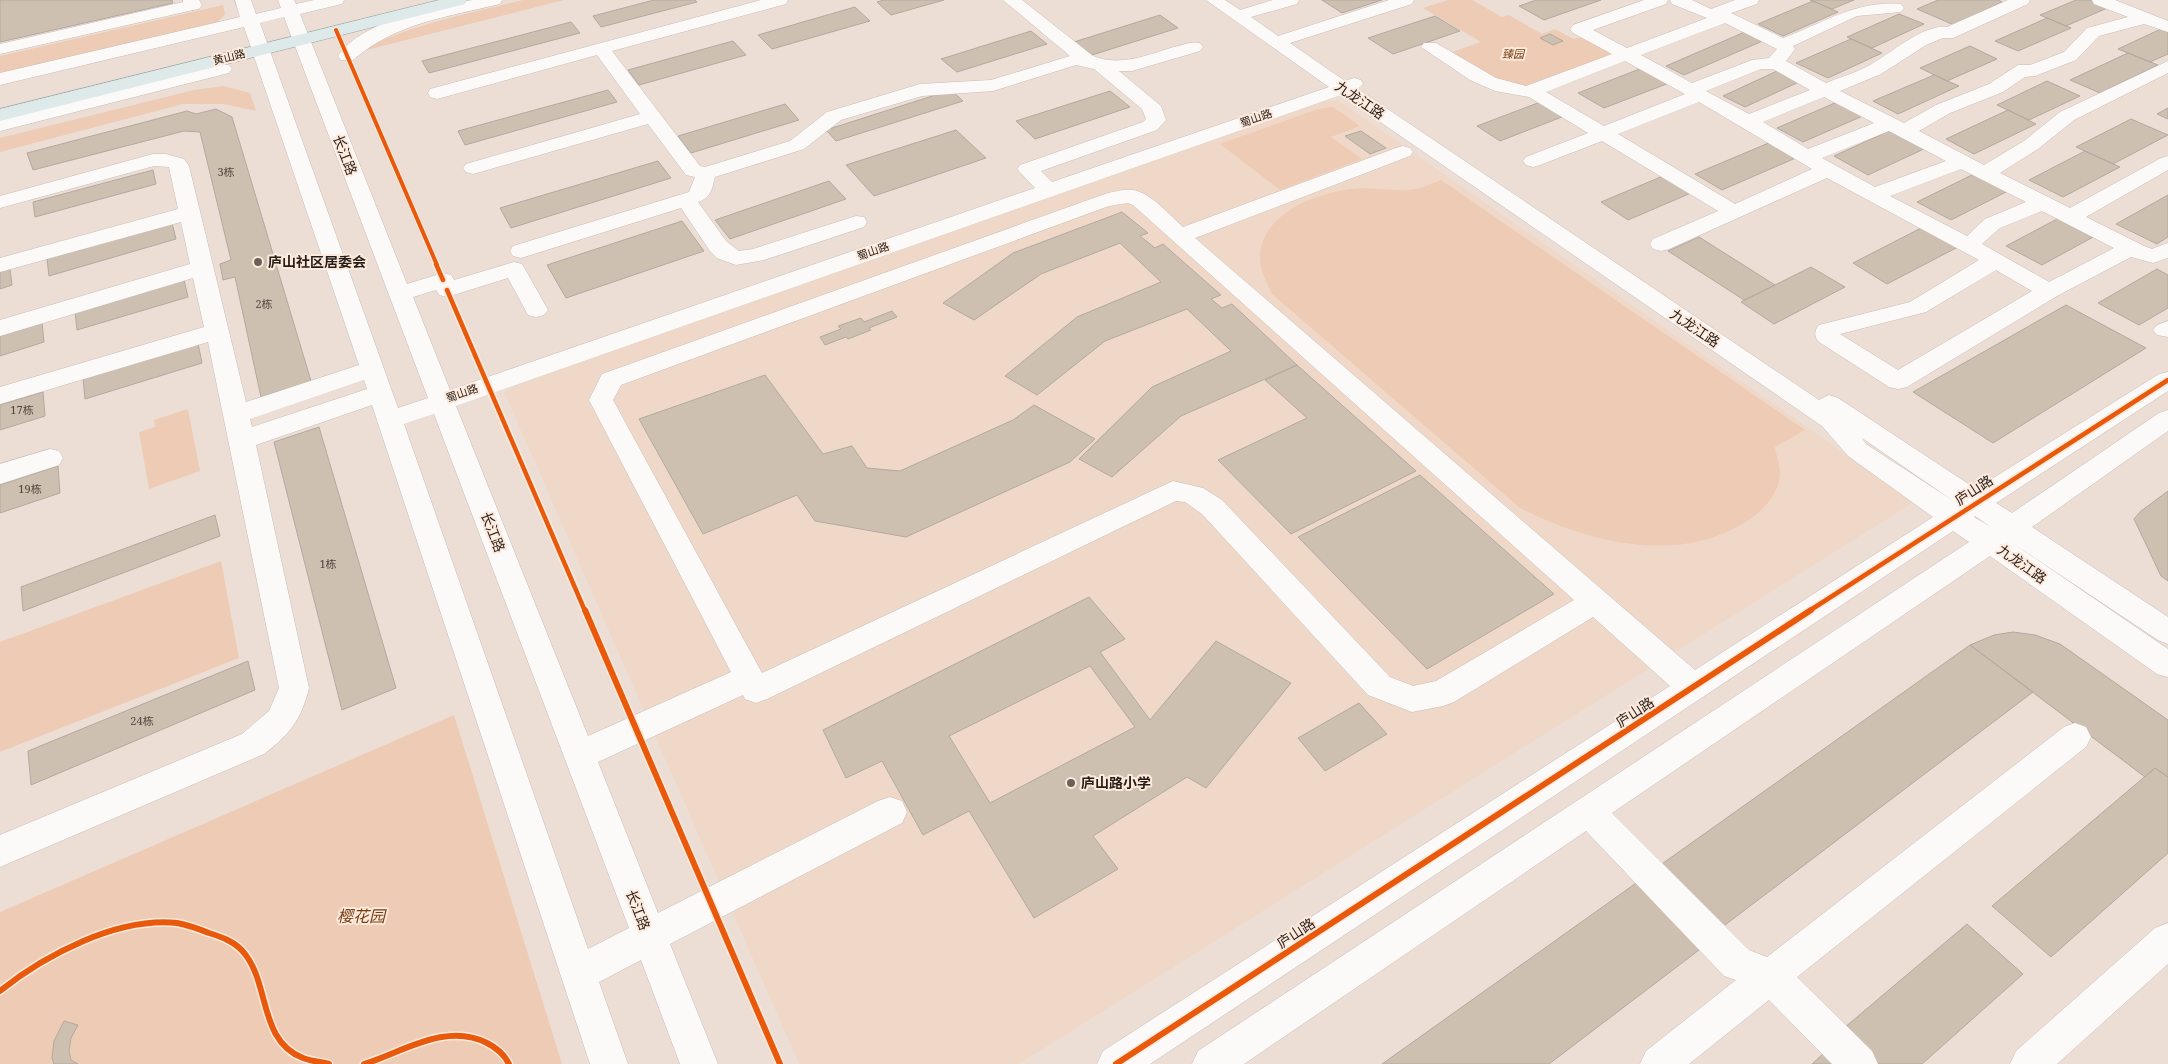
<svg xmlns="http://www.w3.org/2000/svg" width="2168" height="1064" viewBox="0 0 2168 1064" font-family="'Noto Serif','Noto Sans SC',serif">
  <style>
    .built { fill: #f0d8c8 }
    .green { fill: #eecbb4 }
    .building { fill: #cec0b1; stroke: #b2a9a1; fill-rule: evenodd }
    .lines { fill: none; stroke-linecap: round; stroke-linejoin: round }
    .minor-casing { stroke: #c8bdb7; stroke-width: 1 }
    .major-casing { stroke: #98a7a5; stroke-width: 1 }
    .minor { fill: #fcfaf9; fill-rule: evenodd }
    .major { fill: #dee9e9; fill-rule: evenodd }
    .cycleway-far2-casing { stroke: #feeadd; stroke-width: 6 }
    .cycleway-far1-casing { stroke: #feeadd; stroke-width: 8 }
    .cycleway-casing { stroke: #feeadd; stroke-width: 9 }
    .cycleway-far2 { stroke: #e8590c; stroke-width: 4 }
    .cycleway-far1 { stroke: #e8590c; stroke-width: 4.5 }
    .cycleway { stroke: #e8590c; stroke-width: 6 }
    .poi-dot { fill: #6b615a; stroke: #feeadd; stroke-width: 2 }
    .labels { text-anchor: middle; stroke-width: 4; stroke-linejoin: round; paint-order: stroke }
    .far-park-label { font-size: 11px; font-style: italic; fill: #763f12; stroke: #feeadd }
    .far-street-label { font-size: 11px; fill: #261d17; stroke: #feeadd }
    .number-label { font-size: 11px; fill: #50463e }
    .street-label { font-size: 14px; fill: #261d17; stroke: #feeadd }
    .poi-label { font-size: 14px; font-weight: bold; fill: #261d17; stroke: #feeadd; text-anchor: start }
    .near-park-label { font-size: 16px; font-style: italic; fill: #763f12; stroke: #feeadd }
  </style>
  <rect width="100%" height="100%" fill="#ecded5"/>
  <path class="built" d="M1338,100L1914,502L1019,1064H799L504,392L520,382L1323,101Z"/>
  <path class="green" d="M523,0H564L355,53C407,25 466,14 523,0Z
    M1448,0H1472L1502,17L1509,15L1542,34L1555,29L1573,39L1581,37L1609,52L1610,55L1528,89H1516L1449,53L1481,42L1423,8Z
    M223,5L225,14L214,26L0,77V56Z
    M224,86L250,93L256,111L223,104H183L0,152V138L194,90Z
    M1333,107L1360,126L1331,137L1362,159L1280,190L1220,144L1318,109Z
    M1441,180L1805,430L1775,447C1776,455 1780,465 1780,473C1780,494 1761,513 1744,523C1676,565 1587,542 1520,508L1272,294C1267,283 1260,270 1260,258C1260,214 1315,194 1350,189C1372,186 1395,193 1416,189C1424,187 1433,183 1441,180Z
    M188,409L200,471L149,489L139,432L155,427L154,420Z
    M221,561L239,658L0,752V642Z
    M454,715L562,1064H0V912Z"/>
  <path class="building" d="M0,0H172L173,3L0,42Z
    M654,0H695L697,2L601,27L593,16Z
    M884,0H944L891,15L877,2Z
    M1322,0H1382L1342,13Z
    M1536,0H1601L1544,20L1519,6Z
    M1810,0H1854L1832,9Z
    M1938,0H1998L2002,2L1954,25L1917,9Z
    M2076,0H2097L2112,6L2066,26L2040,15Z
    M1813,1L1838,12L1783,36L1758,24Z
    M855,7L870,21L772,49L758,35Z
    M1899,14L1924,24L1872,48L1847,37Z
    M1160,15L1178,28L1092,55L1074,42Z
    M1435,16L1460,31L1393,54L1368,38Z
    M2047,18L2071,28L2018,51L1995,41Z
    M571,22L580,33L429,73L422,61Z
    M2163,28L2168,30V54L2150,62L2118,49Z
    M1031,31L1047,44L957,72L941,59Z
    M1747,31L1765,40L1684,75L1666,66Z
    M1550,34L1563,41L1553,45L1540,38Z
    M1851,39L1882,53L1828,78L1796,63Z
    M733,41L746,55L639,85L628,70Z
    M1970,46L1997,59L1947,81L1920,68Z
    M2128,53L2158,65L2100,93L2070,80Z
    M1642,68L1669,83L1604,108L1578,93Z
    M1777,71L1799,82L1745,107L1723,96Z
    M1934,75L1959,86L1898,114L1873,101Z
    M2047,81L2080,96L2029,120L1997,105Z
    M608,90L617,102L465,145L458,131Z
    M951,90L963,101L836,141L826,130Z
    M1110,91L1130,107L1035,139L1016,121Z
    M1543,101L1567,115L1500,141L1477,126Z
    M1837,102L1865,115L1803,142L1777,128Z
    M785,104L799,120L691,153L678,136Z
    M2168,108V119L2157,114Z
    M216,109L232,117L311,381L261,397L235,277L223,280L220,264L231,260L200,132L184,131L33,170L27,153L187,111L196,114Z
    M2008,110L2036,124L1974,154L1946,139Z
    M2131,119L2168,135L2113,164L2076,147Z
    M956,130L986,158L874,196L846,165Z
    M1891,130L1926,148L1868,175L1834,156Z
    M1361,131L1386,148L1370,154L1345,136Z
    M1771,142L1798,157L1722,190L1695,174Z
    M2085,151L2120,167L2063,197L2029,180Z
    M658,161L671,178L511,228L500,208Z
    M153,170L156,184L35,217L33,202Z
    M1976,173L2010,190L1951,220L1917,202Z
    M1663,176L1691,193L1628,220L1601,202Z
    M829,181L846,199L730,239L715,220Z
    M2168,195V237L2157,244L2116,224Z
    M1122,212L1148,233L1140,236L1155,248L1163,244L1221,295L1211,299L1222,308L1232,304L1297,365L1181,416L1112,477L1079,459L1152,387L1231,351L1187,309L1105,341L1037,395L1005,376L1077,317L1161,282L1120,243L1041,274L974,320L943,303L1013,253Z
    M2059,218L2095,236L2042,265L2006,246Z
    M682,221L704,251L566,298L547,265Z
    M172,223L176,239L49,276L47,259Z
    M1923,227L1958,247L1887,284L1853,263Z
    M1699,237L1775,285L1744,300L1668,251Z
    M1811,267L1845,287L1774,324L1741,302Z
    M10,269L12,285L0,289V271Z
    M2157,269L2168,275V308L2139,325L2098,303Z
    M184,280L188,297L77,330L75,311Z
    M2066,305L2146,348L1993,443L1913,392Z
    M892,311L897,317L869,328L871,330L848,339L846,337L825,345L820,337L841,329L838,326L861,318L864,322Z
    M42,323L44,342L0,356V336Z
    M198,343L202,363L85,399L83,378Z
    M1297,365L1416,471L1291,534L1218,460L1307,418L1265,380Z
    M765,375L823,454L852,446L867,468L900,471L1013,420L1034,405L1095,439L1070,462L906,537L815,521L797,495L703,534L639,419Z
    M43,392L45,416L0,430V405Z
    M319,427L396,688L342,710L274,442Z
    M58,466L60,493L0,513V485Z
    M1420,475L1554,594L1427,669L1298,537Z
    M2168,491V581L2161,576L2134,519L2141,511Z
    M215,515L220,536L23,611L21,587Z
    M1089,597L1125,639L1100,652L1150,720L1216,641L1291,683L1206,788L1187,777L1093,836L1118,869L1034,918L969,811L923,835L882,761L846,778L823,730ZM1090,666L1135,727L990,803L949,736Z
    M2013,632L2035,635L2060,644L2168,720V777L2155,768L2145,777L1970,645L1994,635Z
    M1970,645L2033,692L1721,928L1659,866Z
    M248,661L255,690L31,785L28,751Z
    M1359,703L1387,734L1325,771L1298,738Z
    M2155,768L2168,777V853L2051,957L1992,906Z
    M1639,881L1703,947L1549,1064H1382Z
    M1967,924L2023,974L1922,1064H1879L1844,1028Z
    M64,1021L78,1025L71,1038L69,1051L71,1060L78,1064H54L52,1058L54,1041Z
    M1824,1053L1835,1064H1812Z"/>
  <g class="lines">
    <g class="minor-casing">
      <path id="minor" d="M183,0H199L202,5L199,9L193,10L0,54V44L183,2Z
        M235,0H251L256,14L281,8L278,0H294L296,4L314,0H344L342,4L300,14L407,284L443,273L451,275L454,280L514,262L522,264L525,269L548,310L544,315L536,317L528,315L508,278L447,297L439,295L436,290L413,297L450,390L1035,188L1017,169L1020,165L1143,122L1146,119L1142,109L1094,69L1076,65L993,91L922,96L841,120L804,149L715,177C712,189 711,198 698,202L726,241L739,251L753,249L856,216L864,217L867,222L864,227L764,260L736,265L717,258L710,251L681,208L521,258L513,256L510,251L513,246L689,192L695,177L686,175L648,124L473,174L466,172L463,168L466,164L640,114L597,55L437,99L430,97L428,93L430,89L761,0H788L786,4L612,51L700,166L705,167L790,141L827,112L920,84L991,80L1070,56L1003,0H1022L1093,56C1121,67 1147,55 1174,47C1183,45 1191,41 1200,43L1203,47L1200,51L1132,71H1119L1161,106L1166,120L1157,130L1041,171L1052,182L1329,87L1206,0H1225L1240,10L1273,0H1299L1297,4L1251,17L1278,36L1389,0H1414L1412,4L1290,43L1345,81L1354,78L1361,80L1363,84L1358,89L1819,400L1829,395L1838,398L1976,489L2159,374L2168,372V391L1996,503L2012,513L2159,413L2168,410V431L2032,527L2168,617V644L2158,640L2011,542L2168,649V677L2157,674L1990,556L1612,813L1749,950L1767,957L2064,727L2075,723L2086,727L2091,737L2086,747L1797,977L1872,1051L1878,1064H1832L1769,1000L1689,1064H1640L1646,1051L1736,980L1724,976L1586,831L1244,1064H1192L1198,1051L1969,542L1953,531L1150,1064H1097L1103,1051L1670,686L1593,617L1454,702L1443,706L1412,712L1368,695L1202,514L1185,502L1176,501L767,699L756,703L745,699L743,695L598,762L658,913L878,801L890,797L902,801L907,812L902,823L670,944L718,1064H680L641,960L599,982L628,1064H590L372,405L256,445L309,688C301,720 290,734 264,754L0,867V835L242,734L269,711L279,688L208,342L0,404V387L204,327L193,278L0,336V320L190,264L181,222L0,272V258L178,209L169,167L154,166L0,208V196L153,154H166L184,159L189,166L246,402L359,365L244,27L0,85V73L240,17ZM284,17L428,398L398,408L260,23ZM1341,95L1822,426L1848,456L1933,517L1695,670L1195,238L1410,156L1413,152L1410,148L1403,146L1396,148L1183,227C1170,216 1151,192 1132,190C1124,189 1113,192 1105,194L602,374L589,400L731,672L588,736L456,406ZM1128,203L1133,205L1574,600L1436,681L1413,686L1390,677L1222,500L1203,488L1173,481L762,673L613,400L621,385L1109,206ZM364,380L367,389L252,427L250,419ZM434,414L629,928L588,949L404,424ZM1862,438L1955,502L1866,444ZM1975,516L1991,527L1974,517Z
        M472,0H502L500,4C447,17 395,23 353,60H341L338,56C364,19 431,9 472,0Z
        M1644,0H1668L1666,4L1593,30L1627,48L1707,18L1672,4L1670,0H1692L1711,9L1735,0H1759L1757,4L1731,13L1783,38C1822,24 1856,0 1901,4L1904,8L1901,12L1857,16L1793,46L1795,49L1786,61L1826,83C1840,77 1856,73 1870,65C1890,54 1923,24 1947,27L2008,0H2030L2028,4L1953,38H1943L1926,45L1881,74L1840,91L1904,123L1936,105L1989,84L2018,65H2030L2064,52L2087,28L2128,17L2094,4L2092,0H2115L2168,21V32L2144,24L2099,36L2076,60L2035,76L2025,77L2003,92L1950,113L1919,131L1984,165L2024,141L2060,112L2168,61V73L2074,120L2038,149L2000,173L2070,208L2161,158L2168,156V170L2086,217L2144,246L2152,249L2168,243V258L2153,263L2131,257L2057,296L1907,387L1898,389L1889,387L1819,342C1814,336 1814,331 1819,325L1910,302L1979,260L1827,178L1669,249L1661,251L1653,249L1650,244L1653,239L1718,211L1602,141L1540,165L1533,167L1526,165L1523,161L1526,157L1588,133L1529,97L1495,91L1470,80L1421,47L1424,43H1436L1496,78L1526,86L1612,54L1573,33L1570,29L1573,25ZM1725,23L1777,49L1769,58L1752,60L1692,83L1641,55ZM1625,61L1685,94L1604,126L1546,92ZM1761,69H1773L1810,90L1749,114L1706,91ZM1824,97L1874,123L1808,149L1763,122ZM1699,102L1812,169L1735,204L1618,134ZM1889,131L1946,161L1875,187L1822,158ZM1961,169L2026,202L1985,219L1967,236L1890,196ZM2042,211L2114,248L2049,282L1982,244L2000,228ZM1996,270L2032,291L1898,370L1840,334L1926,312Z
        M223,64L229,65L232,69L229,73L0,131V119Z
        M2168,321V337L2157,335L2153,330L2157,325Z
        M50,449L59,451L63,458L59,465L0,484V464Z
        M2168,923V964L2057,1064H2010L2016,1051L2155,928Z"/>
    </g>
    <g class="major-casing">
      <path id="major" d="M439,0H467L465,4L0,121V109Z"/>
    </g>
    <use href="#minor" class="minor"/>
    <use href="#major" class="major"/>
    <g class="cycleway-far2-casing">
      <path id="cycleway-far2" d="M336,30L437,265"/>
    </g>
    <g class="cycleway-far1-casing">
      <path id="cycleway-far1" d="M436,264L443,280
        M447,290L585,611
        M1809,611L2168,380"/>
    </g>
    <g class="cycleway-casing">
      <path id="cycleway" d="M585,610L780,1064
        M0,991C45,955 117,917 177,923C188,925 199,929 209,933C222,937 236,942 245,954C270,986 259,1041 303,1058C311,1061 321,1062 329,1064
        M364,1064C403,1052 446,1022 487,1043C497,1048 504,1054 509,1064
        M1116,1064L1811,610"/>
    </g>
    <use href="#cycleway-far2" class="cycleway-far2"/>
    <use href="#cycleway-far1" class="cycleway-far1"/>
    <use href="#cycleway" class="cycleway"/>
  </g>
  <g class="poi-dot">
    <circle cx="258" cy="262" r="5"/>
    <circle cx="1071" cy="783" r="5"/>
  </g>
  <g class="labels">
    <g class="far-park-label">
      <text x="1513" y="58">臻园</text>
    </g>
    <g class="far-street-label">
      <text transform="translate(229 57) rotate(-14)" y="4">黄山路</text>
      <text transform="translate(1256 118) rotate(-19)" y="4">蜀山路</text>
      <text transform="translate(873 251) rotate(-19)" y="4">蜀山路</text>
      <text transform="translate(462 393) rotate(-19)" y="4">蜀山路</text>
    </g>
    <g class="number-label">
      <text x="226" y="176">3栋</text>
      <text x="264" y="308">2栋</text>
      <text x="22" y="414">17栋</text>
      <text x="30" y="493">19栋</text>
      <text x="328" y="568">1栋</text>
      <text x="142" y="725">24栋</text>
    </g>
    <g class="street-label">
      <text transform="translate(1360 100) rotate(34)" y="5">九龙江路</text>
      <text transform="translate(345 155) rotate(69)" y="5">长江路</text>
      <text transform="translate(1695 328) rotate(34)" y="5">九龙江路</text>
      <text transform="translate(1974 490) rotate(-33)" y="5">庐山路</text>
      <text transform="translate(493 532) rotate(69)" y="5">长江路</text>
      <text transform="translate(2022 564) rotate(35)" y="5">九龙江路</text>
      <text transform="translate(1635 712) rotate(-33)" y="5">庐山路</text>
      <text transform="translate(638 910) rotate(69)" y="5">长江路</text>
      <text transform="translate(1296 933) rotate(-33)" y="5">庐山路</text>
    </g>
    <g class="poi-label">
      <text x="268" y="267">庐山社区居委会</text>
      <text x="1081" y="788">庐山路小学</text>
    </g>
    <g class="near-park-label">
      <text x="361" y="922">樱花园</text>
    </g>
  </g>
</svg>
